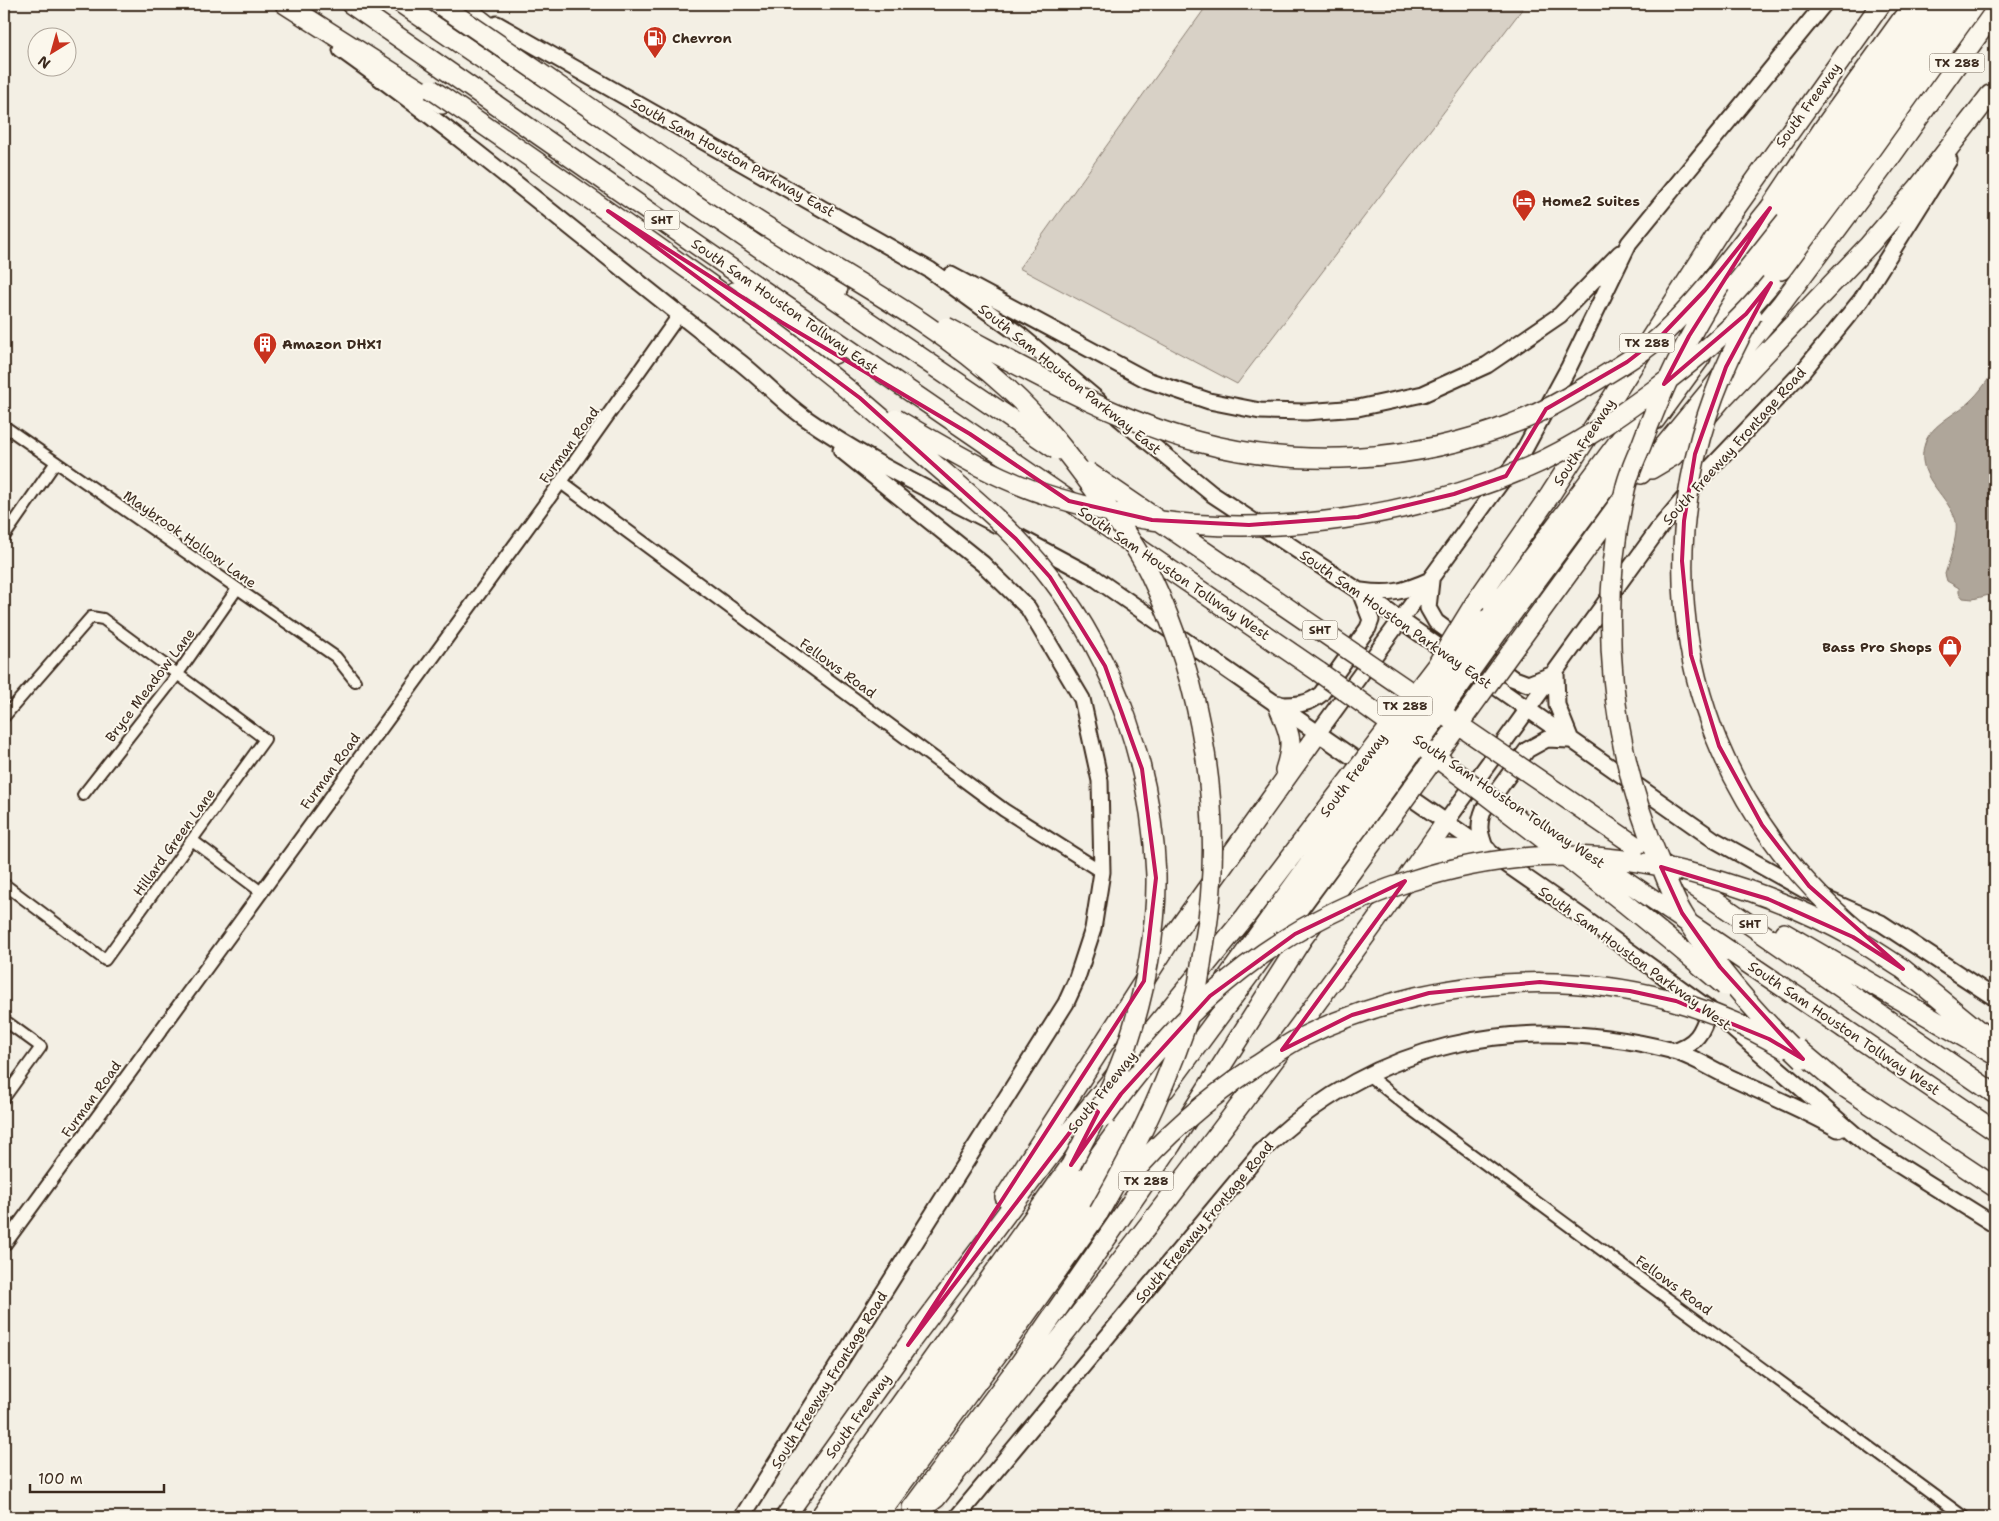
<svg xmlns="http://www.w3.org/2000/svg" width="1999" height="1521" viewBox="0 0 1999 1521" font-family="'Shantell Sans',sans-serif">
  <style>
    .green { fill: #d8d1c6; stroke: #8a7e72 }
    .water { fill: #afa69a; stroke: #817468 }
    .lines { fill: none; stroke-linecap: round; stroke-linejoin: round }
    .minor-casing { stroke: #3b2a1e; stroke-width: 14 }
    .tertiary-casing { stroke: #3b2a1e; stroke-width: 16 }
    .secondary-casing { stroke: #3b2a1e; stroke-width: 19 }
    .motorway-casing { stroke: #3b2a1e; stroke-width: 22 }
    .minor { stroke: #fbf7ec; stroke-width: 10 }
    .tertiary { stroke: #fbf7ec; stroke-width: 12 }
    .secondary { stroke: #fbf7ec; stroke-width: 15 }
    .motorway { stroke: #fbf7ec; stroke-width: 19 }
    .motorway-bridge-casing { stroke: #3b2a1e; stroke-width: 22; stroke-linecap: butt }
    .motorway-bridge { stroke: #fbf7ec; stroke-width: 19 }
    .marked { fill: none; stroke: #c2185b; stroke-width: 4; stroke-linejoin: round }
    .labels { text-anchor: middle; stroke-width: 4; stroke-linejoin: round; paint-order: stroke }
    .shield { fill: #fbf7ec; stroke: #75685c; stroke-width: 1 }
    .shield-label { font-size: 12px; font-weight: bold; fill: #3b2a1e }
    .poi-label { font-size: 14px; font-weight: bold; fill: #3b2a1e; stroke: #fbf7ec; text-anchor: start }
    .street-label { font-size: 14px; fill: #3b2a1e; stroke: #fbf7ec }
  </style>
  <rect width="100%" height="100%" fill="#f3efe4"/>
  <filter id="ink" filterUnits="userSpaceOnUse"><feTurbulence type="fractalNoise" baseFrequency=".02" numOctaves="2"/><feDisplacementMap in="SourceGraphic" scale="10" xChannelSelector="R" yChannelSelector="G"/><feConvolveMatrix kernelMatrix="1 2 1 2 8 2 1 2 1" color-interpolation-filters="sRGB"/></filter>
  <g filter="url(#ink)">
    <path class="green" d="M1208,4H1526L1237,384L1019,268Z"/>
    <path class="water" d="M1995,369V433L1993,438L1995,569L1990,573L1994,585L1993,594L1973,599L1963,598L1959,593V588L1947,581L1945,574C1949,561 1960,531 1955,518C1945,492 1914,475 1925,443C1931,425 1956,414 1969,402C1980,392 1988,380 1995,369Z"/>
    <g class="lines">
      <g class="minor-casing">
        <path id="minor" d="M4,426L336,657L355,681
          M4,537L56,462
          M4,717L91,617L103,619L265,739L105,960L4,884
          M83,795L177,675L237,589
          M192,840L260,891
          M4,1020L41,1047L4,1098
          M1368,1075L1409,1108L1964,1517"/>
      </g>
      <g class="tertiary-casing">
        <path id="tertiary" d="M561,482L1004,810L1102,872
          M4,1245L555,490L679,315"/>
      </g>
      <g class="secondary-casing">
        <path id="secondary" d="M497,24L930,270L1020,335L1099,401
          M341,50C477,147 604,257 736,359C760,377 780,400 804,417C865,460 932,491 997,525
          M951,275L1147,380L1209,401L1260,411L1306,412L1358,408L1423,394L1487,365L1560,315L1620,253
          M1119,418L1212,494L1359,591L1713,839L1803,889L1881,923L1995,998
          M1019,537L1092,576L1581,916L1709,1009
          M1431,581L1428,608L1436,622L1512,678L1528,684L1556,673
          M1361,591C1390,595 1403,592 1430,580
          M1556,673L1557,705L1571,740
          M1278,705C1295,705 1308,705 1321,694L1368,628L1371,620L1360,592
          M1318,733L1523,452L1569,367L1629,243L1824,4
          M1446,822L1660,527L1701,478L1803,371L1861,300L1949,160
          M1486,850C1480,834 1477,826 1484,809L1527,750L1547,739L1569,740
          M1727,1024L1867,1145L1995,1225
          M1672,1051C1696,1045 1703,1032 1709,1009
          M742,1517L1066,1003L1076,981L1093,929L1102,872L1100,781L1082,699L1028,608L983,564L841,450
          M957,1517L1261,1152C1375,1041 1517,1012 1670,1050C1690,1055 1710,1068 1729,1077C1765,1094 1803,1109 1838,1129"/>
      </g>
      <g class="motorway-casing">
        <path id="motorway" d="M285,4L442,104
          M351,4L704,250L1319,672
          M402,4L1004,414
          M460,4L507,41
          M1770,208L1825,126L1913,4
          M772,238L838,288
          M1781,270L1864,159L1975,4
          M734,292L834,354
          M1723,327L1956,4
          M1702,328L1934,4
          M1655,420L1701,357
          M1651,469L1673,456L1720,401L1869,245L1917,189L1990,95
          M1641,474L1782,303L1887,162L1995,11
          M1475,603L1550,495L1720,230L1881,4
          M1485,620L1658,389
          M1498,632L1639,442
          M1278,705C1289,733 1295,740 1285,770
          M1636,846L1995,1094
          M1418,863L1448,849L1487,851
          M1784,933L1995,1055
          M1903,969L1995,1044
          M1227,978L1346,813
          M1845,1029L1995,1131
          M1831,1078L1995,1187
          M1165,1089L1360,825
          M1005,1197L1171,939L1318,733
          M912,1508L1018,1366L1171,1145L1302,939L1376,838
          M785,1517L908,1345L1052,1153L1245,917L1330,805
          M820,1517L1071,1165
          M838,1517L1173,1053
          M859,1517L1138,1128
          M877,1517L1010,1337L1099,1212
          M911,1517L936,1498C1110,1275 1285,1054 1446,822"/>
      </g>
      <use href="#minor" class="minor"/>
      <use href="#tertiary" class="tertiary"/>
      <use href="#secondary" class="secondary"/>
      <use href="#motorway" class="motorway"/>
      <g class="motorway-bridge-casing">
        <path id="motorway-bridge" d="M439,4C545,75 649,151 756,220C842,275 933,320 1008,389C1042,420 1069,455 1096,492C1115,517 1135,544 1149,572C1204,686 1226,821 1204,946C1201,961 1200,978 1196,993C1173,1072 1140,1141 1099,1212
          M431,89C518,148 603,208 688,269C762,321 834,375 901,435C952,481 1009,523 1051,578C1116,662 1152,769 1156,875C1157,929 1145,992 1128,1043C1114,1086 1091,1126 1071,1165
          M1720,285C1688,336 1662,388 1641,446C1635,460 1628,475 1625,490C1597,614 1610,747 1660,863C1667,880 1673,898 1683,914C1715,968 1758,1016 1803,1059
          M1752,315C1630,528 1671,775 1860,933
          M946,327C1028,370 1109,418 1199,442C1299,469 1417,462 1514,423C1544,412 1570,396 1597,380C1620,366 1644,352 1663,334C1703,296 1735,251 1770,208
          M1004,414L1057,450
          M896,419C947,449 1000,482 1057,498C1088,507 1121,516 1152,520C1277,537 1413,517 1529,467C1573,448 1615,419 1653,391C1697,359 1737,325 1771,283
          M1088,472L1636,846
          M1319,672C1458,771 1594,875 1725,986
          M1330,805L1437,665L1475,603
          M1346,813L1485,620
          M1360,825L1498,632
          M1376,838L1621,501
          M1592,858L1845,1029
          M1797,1048L1843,1087
          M1105,1117C1134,1077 1173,1029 1210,996C1323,894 1486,837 1638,862C1708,873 1791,902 1853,937C1870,947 1887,959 1903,969
          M1127,1180C1165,1135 1208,1098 1256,1066C1270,1057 1283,1047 1298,1039C1448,965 1636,960 1782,1047"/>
      </g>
      <use href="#motorway-bridge" class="motorway-bridge"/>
    </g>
  </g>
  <path class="marked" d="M1770,208L1689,336L1664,384L1746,314L1771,283L1726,367L1695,454L1684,521L1682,561L1691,655L1719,746L1762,825L1809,886L1903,969L1853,937L1768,899L1661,867L1682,913L1720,967L1803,1059L1769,1039L1676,1001L1630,991L1540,982L1429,993L1352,1015L1282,1050L1405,881L1295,934L1210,996L1121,1094L1071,1165L1098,1112L1090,1106L908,1345L1144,981L1156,878L1142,769L1105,666L1050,577L1016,539L860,398L608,211L781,322L970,434L1069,501L1152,520L1249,525L1358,517L1454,494L1506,476L1546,409L1627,362L1662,335L1705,290Z"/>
  <defs>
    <g id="fuel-pin" transform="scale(1.25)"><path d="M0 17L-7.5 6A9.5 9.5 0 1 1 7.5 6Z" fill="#c8321e" stroke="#fbf7ec"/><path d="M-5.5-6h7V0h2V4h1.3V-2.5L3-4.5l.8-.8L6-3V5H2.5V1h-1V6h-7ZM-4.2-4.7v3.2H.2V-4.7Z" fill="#fff"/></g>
    <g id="hotel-pin" transform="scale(1.25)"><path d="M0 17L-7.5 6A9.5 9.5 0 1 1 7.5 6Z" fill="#c8321e" stroke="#fbf7ec"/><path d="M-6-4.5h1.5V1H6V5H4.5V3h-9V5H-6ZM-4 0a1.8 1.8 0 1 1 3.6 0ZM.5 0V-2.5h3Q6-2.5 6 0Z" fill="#fff"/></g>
    <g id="building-pin" transform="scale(1.25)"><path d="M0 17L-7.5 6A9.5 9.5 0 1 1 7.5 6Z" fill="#c8321e" stroke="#fbf7ec"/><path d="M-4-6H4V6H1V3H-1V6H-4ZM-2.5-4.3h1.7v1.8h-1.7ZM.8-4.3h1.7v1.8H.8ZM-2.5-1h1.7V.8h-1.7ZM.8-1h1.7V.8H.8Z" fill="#fff"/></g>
    <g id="shop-pin" transform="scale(1.25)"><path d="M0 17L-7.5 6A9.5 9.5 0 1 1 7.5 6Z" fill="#c8321e" stroke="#fbf7ec"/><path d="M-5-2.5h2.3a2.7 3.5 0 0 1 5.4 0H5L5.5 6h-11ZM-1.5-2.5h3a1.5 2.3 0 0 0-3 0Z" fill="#fff"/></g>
  </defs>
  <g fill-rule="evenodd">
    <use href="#fuel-pin" x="655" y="38"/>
    <use href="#hotel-pin" x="1524" y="201"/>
    <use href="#building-pin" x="265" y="344"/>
    <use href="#shop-pin" x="1950" y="647"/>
  </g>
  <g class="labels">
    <g class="shield">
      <rect x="1929.5" y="53.5" width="55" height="19" rx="4"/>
      <rect x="644.5" y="210.5" width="35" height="19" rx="4"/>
      <rect x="1619.5" y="333.5" width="55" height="19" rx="4"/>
      <rect x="1302.5" y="620.5" width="35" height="19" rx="4"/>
      <rect x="1377.5" y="696.5" width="55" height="19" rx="4"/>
      <rect x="1732.5" y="914.5" width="35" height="19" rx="4"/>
      <rect x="1118.5" y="1171.5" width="55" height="19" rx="4"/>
    </g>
    <g class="shield-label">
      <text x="1957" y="67">TX 288</text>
      <text x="662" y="224">SHT</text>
      <text x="1647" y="347">TX 288</text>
      <text x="1320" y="634">SHT</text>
      <text x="1405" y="710">TX 288</text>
      <text x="1750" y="928">SHT</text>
      <text x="1146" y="1185">TX 288</text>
    </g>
    <g class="poi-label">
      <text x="672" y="43">Chevron</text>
      <text x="1542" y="206">Home2 Suites</text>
      <text x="282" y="349">Amazon DHX1</text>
      <text x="1932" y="652" text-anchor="end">Bass Pro Shops</text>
    </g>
    <g class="street-label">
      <text transform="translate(1808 105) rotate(-54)" y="5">South Freeway</text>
      <text transform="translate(733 157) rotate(29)" y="5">South Sam Houston Parkway East</text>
      <text transform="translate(785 306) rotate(35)" y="5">South Sam Houston Tollway East</text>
      <text transform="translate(1070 379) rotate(39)" y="5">South Sam Houston Parkway East</text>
      <text transform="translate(1584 442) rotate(-57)" y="5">South Freeway</text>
      <text transform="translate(569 445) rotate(-54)" y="5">Furman Road</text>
      <text transform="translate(1734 446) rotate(-48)" y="5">South Freeway Frontage Road</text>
      <text transform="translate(190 539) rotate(35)" y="5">Maybrook Hollow Lane</text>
      <text transform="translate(1174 573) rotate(34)" y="5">South Sam Houston Tollway West</text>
      <text transform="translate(1396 619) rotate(35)" y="5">South Sam Houston Parkway East</text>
      <text transform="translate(838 668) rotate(36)" y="5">Fellows Road</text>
      <text transform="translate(150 685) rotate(-53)" y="5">Bryce Meadow Lane</text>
      <text transform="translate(330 771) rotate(-54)" y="5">Furman Road</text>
      <text transform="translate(1353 775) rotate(-53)" y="5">South Freeway</text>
      <text transform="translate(1509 801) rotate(34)" y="5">South Sam Houston Tollway West</text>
      <text transform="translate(174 842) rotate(-54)" y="5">Hillard Green Lane</text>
      <text transform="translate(1635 958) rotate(36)" y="5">South Sam Houston Parkway West</text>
      <text transform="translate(1844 1028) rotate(34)" y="5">South Sam Houston Tollway West</text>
      <text transform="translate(1102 1092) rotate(-51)" y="5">South Freeway</text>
      <text transform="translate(91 1099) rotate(-54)" y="5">Furman Road</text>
      <text transform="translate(1204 1222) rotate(-50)" y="5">South Freeway Frontage Road</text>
      <text transform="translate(1674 1285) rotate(36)" y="5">Fellows Road</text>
      <text transform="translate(829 1380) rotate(-58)" y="5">South Freeway Frontage Road</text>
      <text transform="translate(858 1416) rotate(-54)" y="5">South Freeway</text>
    </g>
  </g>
  <rect width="1999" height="1521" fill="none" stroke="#fbf7ec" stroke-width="20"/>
  <rect x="10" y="10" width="1979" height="1501" fill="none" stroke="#3b2a1e" stroke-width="2" filter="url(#ink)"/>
  <g transform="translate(52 52) rotate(217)"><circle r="24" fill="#fbf7ec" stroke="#aea59a"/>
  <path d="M0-4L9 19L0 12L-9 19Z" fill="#c8321e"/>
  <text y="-8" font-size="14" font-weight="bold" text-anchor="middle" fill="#3b2a1e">N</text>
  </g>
  <path d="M30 1484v8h134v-8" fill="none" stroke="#3b2a1e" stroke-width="2.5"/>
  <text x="38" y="1484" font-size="15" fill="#3b2a1e" stroke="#fbf7ec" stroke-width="4" paint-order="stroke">100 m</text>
</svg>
